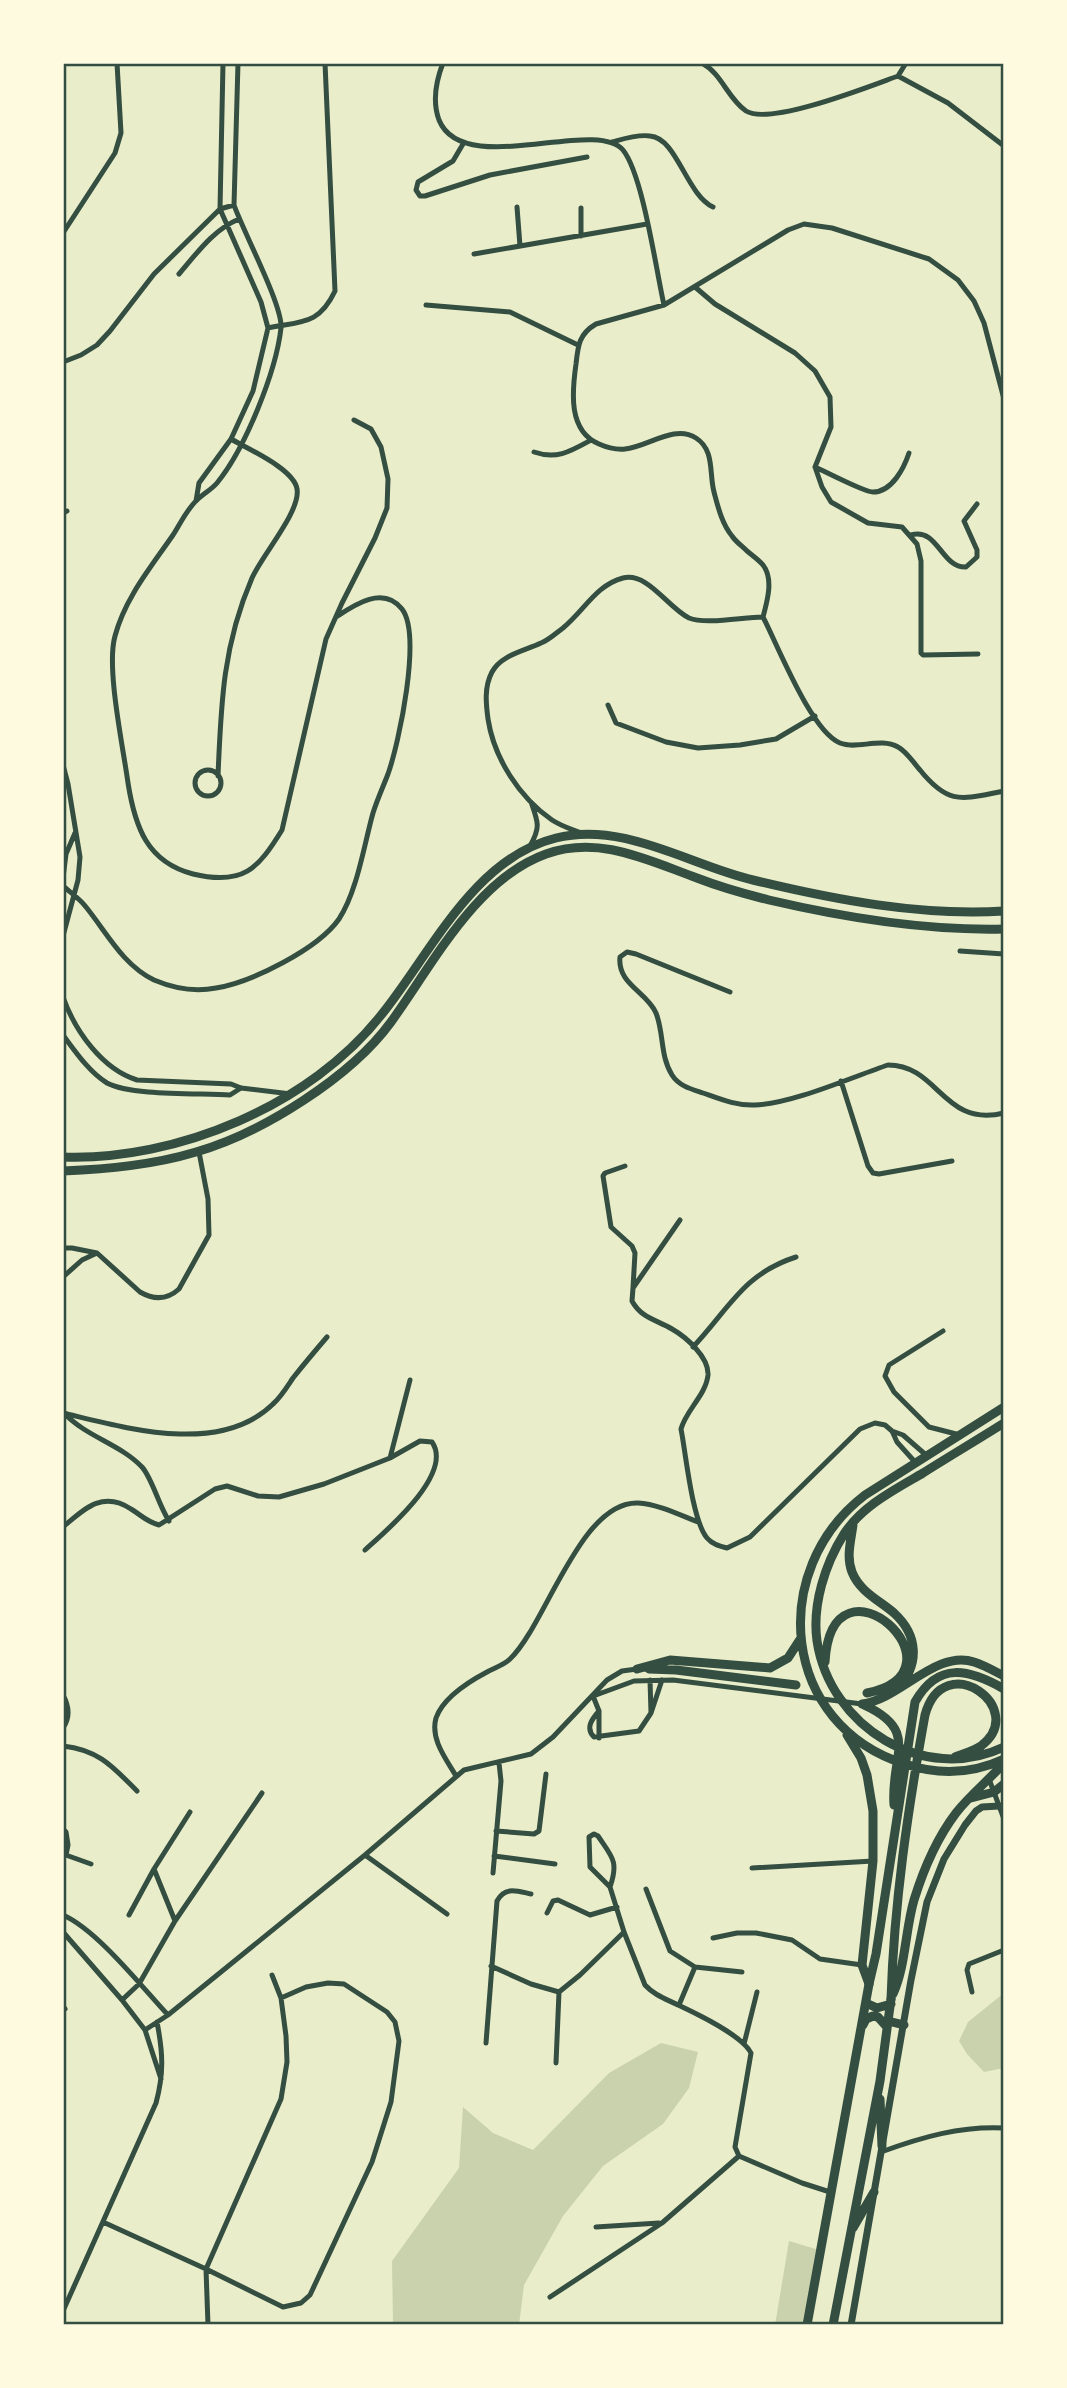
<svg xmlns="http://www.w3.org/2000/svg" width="1067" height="2388" viewBox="0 0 1067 2388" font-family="Helvetica,sans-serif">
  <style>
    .green { fill: #cad2ad }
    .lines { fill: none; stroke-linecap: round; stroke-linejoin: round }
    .minor { stroke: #344e41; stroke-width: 5 }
    .tertiary { stroke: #344e41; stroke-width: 7 }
    .primary { stroke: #344e41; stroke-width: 9 }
    .trunk { stroke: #344e41; stroke-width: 9 }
    .neatline { fill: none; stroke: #344e41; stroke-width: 2.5 }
  </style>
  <rect width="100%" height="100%" fill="#e9edc9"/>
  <path class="green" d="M1004,1993V2068L984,2072L967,2054L959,2041L968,2022Z
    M661,2043L698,2052L689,2088L663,2124L603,2166L563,2216L524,2285L519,2325H393L392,2261L459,2168L463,2107L493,2133L533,2150L609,2073Z
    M789,2241L819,2250L807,2325H775Z"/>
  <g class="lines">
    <path class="minor" d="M238,63L234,205C243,231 283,306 281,328C276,372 245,449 217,483C211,490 203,494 197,500C187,509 180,524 173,535C151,567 125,598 115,636C106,668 123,746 128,783C135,827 147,862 193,874C243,886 258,869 282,830L326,639L342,603L375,538L387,508L388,479L381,447L371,429L354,420
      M443,63C436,81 432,101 439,120C463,179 595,117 623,150C643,175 656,270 664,305
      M702,63C722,74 728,99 746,111C770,126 870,86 898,76L906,63
      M898,76L948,103L1004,146
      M612,142C623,139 638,134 650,136C677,138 686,194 713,207
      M463,144L453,161L418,182L416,190L420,196H425L490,175L587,157
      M517,207L520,246
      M581,208V236
      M63,233L115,153L121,133L117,63
      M474,254L647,224
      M179,274C197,253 213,230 239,219
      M695,287L715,304L795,353L815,371L830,397L831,427L815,467L822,487L831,502L868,523L902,527L917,544L921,561V653L923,655L978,654
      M426,305L510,312L578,345
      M268,328C302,321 319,325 335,291L325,63
      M63,362L81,355L97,345L110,331L154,274L220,209L234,205
      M534,452C557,460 571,451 591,440
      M815,467C826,472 866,493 873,492C892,492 904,468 909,453
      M196,501L199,483L231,439L253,391L268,328L261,302L220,209L223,63
      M63,513L67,511
      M911,535C938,527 941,568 966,567L977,557V550L964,521L977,504
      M763,617C767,602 774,579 763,565C759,560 752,555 747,551C742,546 736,542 732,536C722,524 718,507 714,492C709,474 715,450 696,438C674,424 648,447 625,449C615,450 608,448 599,444C568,431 572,392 576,364C578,345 579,334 596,324L664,305L788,230L804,224L832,228L929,259L958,280L974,301L984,323L1004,399
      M763,617C778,646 811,731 840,743C857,750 880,737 898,747C906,751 913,762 920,770C949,806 962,799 1004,791
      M608,705L616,723L666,742L698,748L740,745L776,739L815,716
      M63,765L68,784L80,857L78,880L63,936
      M195 783a13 13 0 1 1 26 0a13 13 0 1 1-26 0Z
      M218,776C221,703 223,645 252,578C262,555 301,511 297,489C294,469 248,449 231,439
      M581,833C571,829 561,826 552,820C519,797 494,758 488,719C486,704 484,687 492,672C501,655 524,651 541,643C549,640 556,633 563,628C584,611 596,585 623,578C648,572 668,608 689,618C706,625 743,617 763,617
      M530,846C541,827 538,822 531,802
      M63,878L66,854L75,833
      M63,886C71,893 80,899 86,907C107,933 123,965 154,980C173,988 196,992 216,988C252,982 318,949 339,919C357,892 364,845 373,813C377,800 383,787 388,774C399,743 422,635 402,609C383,585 354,605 336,617
      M960,951L1004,954
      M730,992L636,954L627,952L620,957C617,984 647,992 656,1013C664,1033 660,1056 672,1075C679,1086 691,1089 703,1093C720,1099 737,1106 755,1105C792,1104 852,1077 888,1065C939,1065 943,1128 1004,1113
      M63,997C75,1031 102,1069 137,1080L231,1084L241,1088L291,1094
      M63,1035C75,1051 89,1072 107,1083C131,1096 200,1093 230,1095L241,1088
      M841,1081L868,1166L873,1173L879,1174L952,1161
      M625,1166L605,1173L603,1176L611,1227L632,1246L635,1253L633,1288
      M680,1220L633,1288L632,1301C641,1318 657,1320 672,1329C686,1337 709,1357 708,1375C706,1395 686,1410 681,1429C686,1454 692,1520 707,1538C712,1544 719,1546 727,1548L750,1537L860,1429L875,1423L885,1425L892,1431L903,1435L926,1455
      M63,1248H72L97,1253L140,1292C154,1300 167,1300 179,1289L209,1235L208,1199L199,1152
      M63,1277L82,1260L97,1253
      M943,1331L889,1365L885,1376L894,1392L929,1427L960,1435
      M693,1347C729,1309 743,1274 796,1257
      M63,1413C126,1428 220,1456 273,1404C281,1397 287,1387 293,1378C304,1364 315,1351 327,1337
      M65,1414C87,1437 120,1444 142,1467C152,1478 159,1506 169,1521
      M892,1431L897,1442L915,1462
      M390,1458L410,1380
      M63,1527C84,1509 103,1490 131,1509C141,1515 147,1522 159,1525L215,1489L227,1486L258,1496L279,1497L324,1484L390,1458L420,1441L432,1442C454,1474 386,1531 365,1550
      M650,1680L651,1713
      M63,1695C69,1706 70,1718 63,1728
      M596,1695L634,1681L673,1680L862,1704
      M593,1696L599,1711V1738
      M599,1711C592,1719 585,1728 594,1737L639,1731L651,1713L662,1680
      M63,1746C99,1750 113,1767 137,1791
      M456,1776C446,1759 430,1739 436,1718C443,1698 470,1681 487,1672C494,1668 504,1665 510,1659C546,1625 580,1501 638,1503C658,1504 680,1515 698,1522
      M989,1779L1004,1819
      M63,1829L66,1832L68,1845L66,1855
      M496,1831L534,1834L539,1831L546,1774
      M63,1854L91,1864
      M365,1855L447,1914
      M494,1856L555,1864
      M752,1868L873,1861
      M154,1869L175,1921
      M493,1873L501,1781L499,1763
      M610,1887C619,1861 612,1857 598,1836L594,1834L589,1837L590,1867L610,1887L624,1932L645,1985C654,1995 666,1999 678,2005C697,2014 742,2035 751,2053L735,2147L739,2156
      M646,1889L670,1951L695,1967L742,1972
      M547,1913L553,1901L558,1900L590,1915L617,1907
      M63,1915C97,1930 141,1986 168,2015
      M129,1915L154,1869L190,1812
      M63,1932L122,2000L145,2030L161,2079
      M713,1938L737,1933H756L792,1940L820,1959L862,1965
      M491,1966L531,1984L559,1992
      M972,1992L967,1970L969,1964L1004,1950
      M122,2000L139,1984L175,1921L262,1793
      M679,2005L695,1967
      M63,2006L65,2009
      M145,2030L168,2015L365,1855L464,1770L531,1754L553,1737L607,1680L622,1671L637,1669
      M486,2043L497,1901C505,1886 517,1891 531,1894
      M744,2044L757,1992
      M556,2063L559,1992L580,1975L624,1932
      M881,2152C922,2137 960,2126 1004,2128
      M739,2156L802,2183L830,2192
      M103,2222L206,2269L283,2307L301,2303L310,2295L372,2162L391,2102L399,2041L395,2022L387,2012L344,1984L328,1983L306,1987L281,1998
      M596,2227L659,2223
      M550,2297L662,2223L739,2156
      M1004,2309V2310
      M63,2311L156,2103C164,2073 163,2053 157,2022
      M208,2325L206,2269L281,2099L287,2062L286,2036L281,1998L272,1975"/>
    <path class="tertiary" d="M851,2325L911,1980L927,1902L944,1859L965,1825L976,1811L982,1807L999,1806"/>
    <path class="primary" d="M866,2003L877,2008L891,2004
      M888,2021L904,2025
      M863,2025L866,2019L873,2016L878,2017L887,2027
      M880,2099L882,2146
      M853,2228L874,2192
      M807,2325L869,1984
      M833,2325L880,2081L891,1999"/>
    <path class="trunk" d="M63,1157C177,1161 311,1105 382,1014C431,953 474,858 556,838C624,821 689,865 753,880C836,900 919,916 1004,911
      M63,1171C108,1169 153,1165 196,1152C262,1133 351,1077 391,1022C433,964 476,879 546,854C599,835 647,860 697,878C720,887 745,894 769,900C846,918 925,931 1004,929
      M1004,1407L865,1495C767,1570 781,1725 905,1764C938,1775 972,1774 1004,1759
      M1004,1423C977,1440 950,1456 923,1473C894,1490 862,1506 844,1534C825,1564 812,1605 817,1641C830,1727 924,1785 1004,1747
      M853,1525C851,1540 846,1557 852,1572C860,1592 879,1600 894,1613C918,1635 920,1664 898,1688
      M825,1662C832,1542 974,1671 867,1693
      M637,1669L670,1660L770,1668L788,1658L801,1638
      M649,1669L676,1670L796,1685
      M862,1704C899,1700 936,1649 974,1662C984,1665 994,1671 1004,1676
      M864,1705C921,1731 890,1756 894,1805
      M847,1735L861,1758L867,1775L873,1811V1861L862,1965L869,1984
      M971,1798L994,1792L1004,1784
      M869,1984L876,1954L915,1702C938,1661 969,1669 1004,1689
      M893,1994C906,1965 905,1931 914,1900C923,1871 937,1838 956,1813C970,1795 989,1780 1004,1763
      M891,1999C894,1903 908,1809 925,1715C944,1646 1030,1709 981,1746C974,1751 963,1754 955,1757"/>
  </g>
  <rect width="1067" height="2388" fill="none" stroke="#fefae0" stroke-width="130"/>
  <rect x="65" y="65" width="937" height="2258" class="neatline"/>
</svg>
